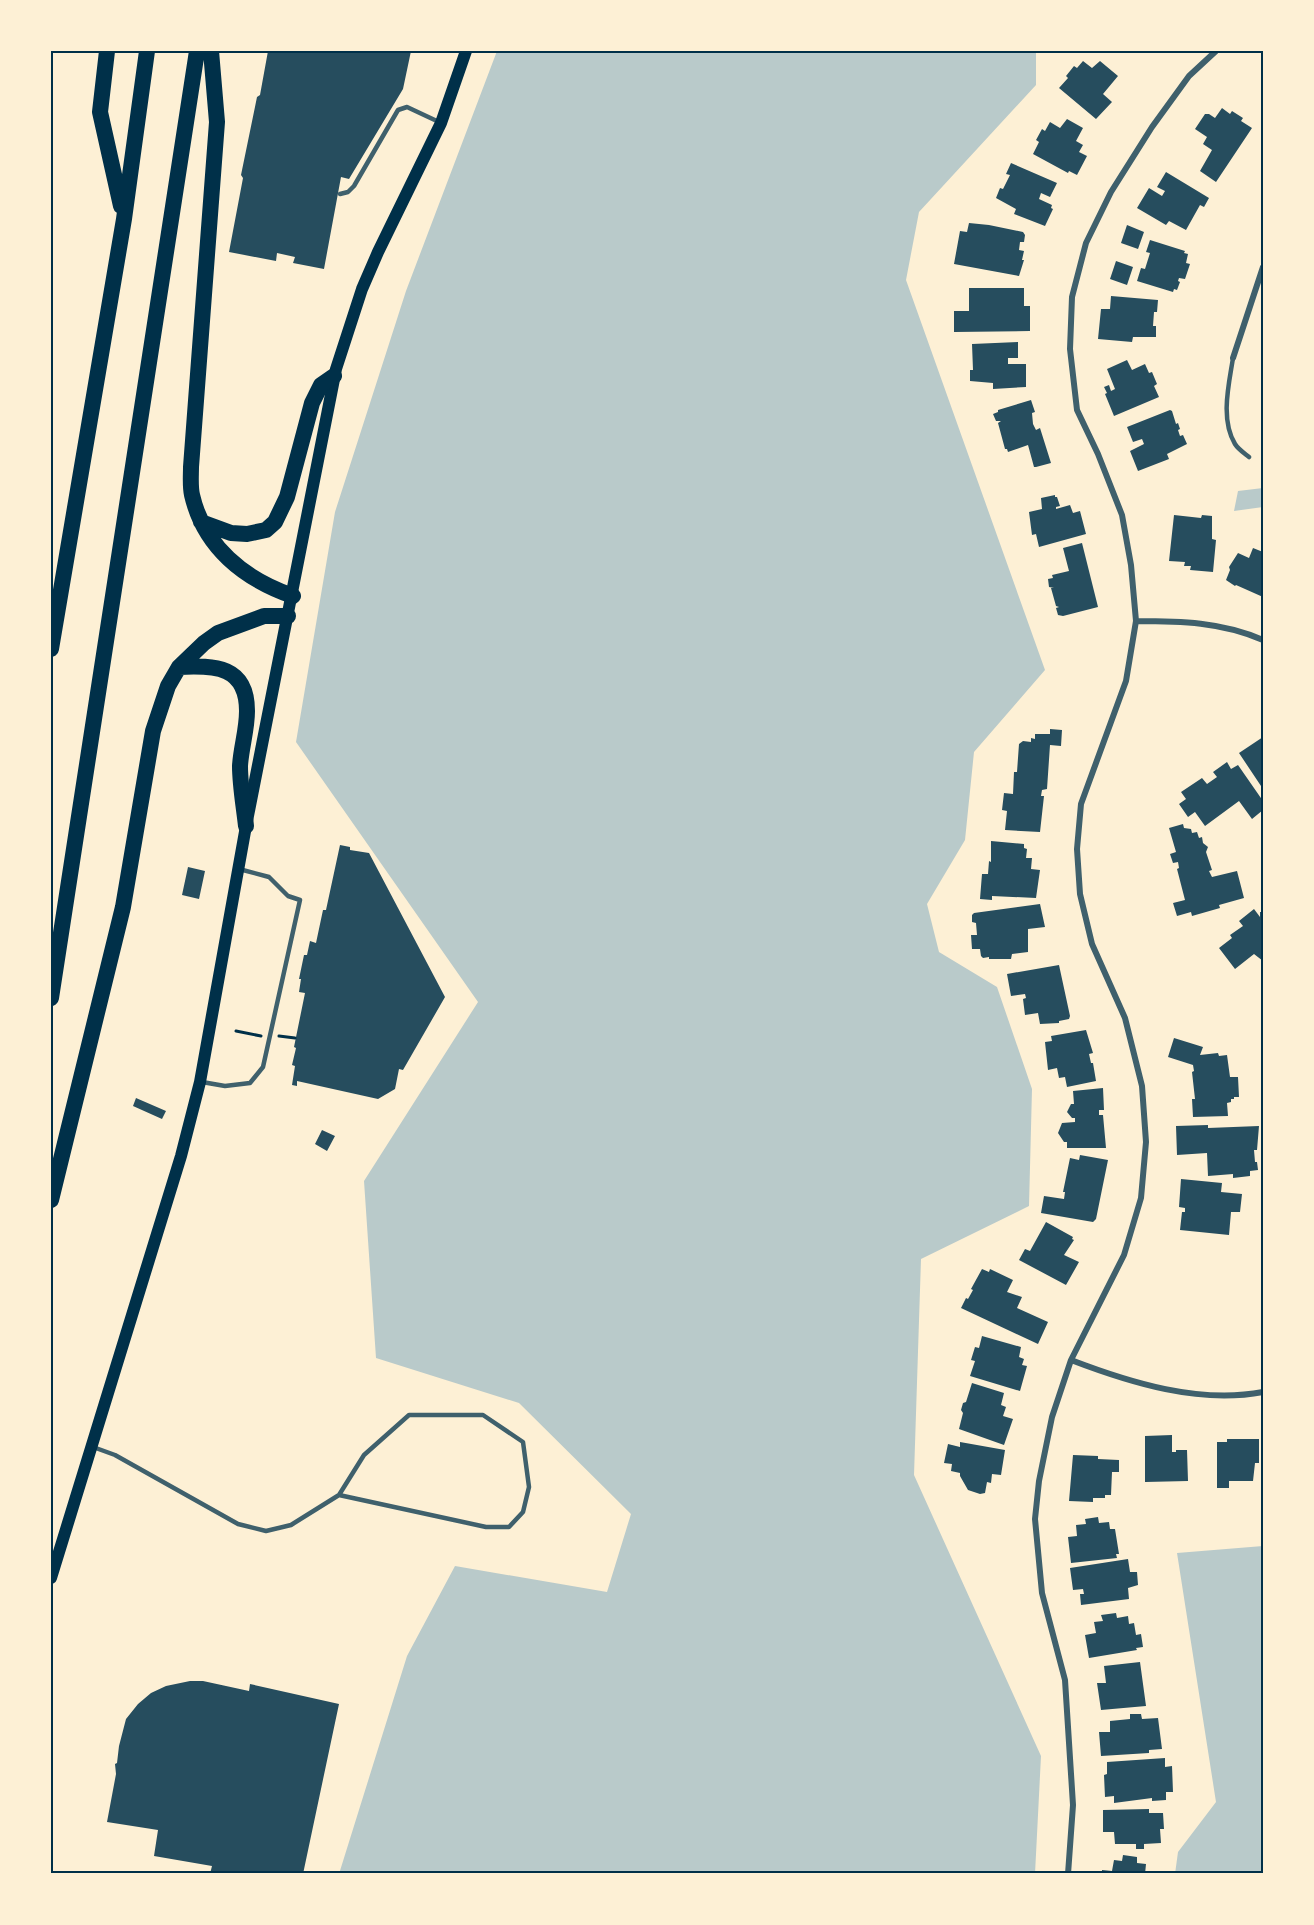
<svg xmlns="http://www.w3.org/2000/svg" width="1314" height="1925" viewBox="0 0 1314 1925" font-family="'Golos Text',sans-serif">
  <style>
    .green { fill: #b9caca }
    .building { fill: #264d5e }
    .lines { fill: none; stroke-linecap: round; stroke-linejoin: round }
    .path { stroke: #003049; stroke-width: 3 }
    .service { stroke: #3f606c; stroke-width: 4.5 }
    .minor { stroke: #3f606c; stroke-width: 6 }
    .secondary { stroke: #003049; stroke-width: 12 }
    .motorway { stroke: #003049; stroke-width: 16 }
    .neatline { fill: none; stroke: #003049; stroke-width: 2 }
  </style>
  <rect width="100%" height="100%" fill="#fdf0d5"/>
  <path class="green" d="M497,51H1036V85L919,212L906,280L1045,670L974,752L965,840L927,904L939,952L997,987L1032,1089L1029,1206L921,1259L914,1475L1041,1756L1035,1874H339L407,1656L455,1566L607,1592L631,1514L519,1403L376,1358L364,1181L478,1002L296,742L335,512L406,291Z
    M1263,488V507L1234,511L1238,491Z
    M1263,1546V1874H1175L1178,1852L1216,1802L1177,1553Z"/>
  <path class="building" d="M268,51H411L403,89L349,179L341,177L324,269L293,263L295,257L277,253L276,261L229,252L243,178L241,175L257,97L260,95Z
    M1083,61L1092,68L1100,61L1118,76L1103,94L1112,102L1096,119L1059,88L1068,78L1066,76L1074,66L1077,68Z
    M1222,108L1230,114L1232,111L1243,118L1241,121L1252,128L1216,182L1200,171L1212,150L1203,144L1207,137L1195,129L1205,114H1209L1215,118Z
    M1067,119L1083,128L1076,141L1083,145L1079,152L1087,156L1077,175L1069,171L1068,173L1033,154L1039,142L1036,140L1042,129L1045,131L1050,122L1060,128Z
    M1011,163L1057,183L1050,197L1041,193L1039,199L1052,205L1051,208L1053,209L1045,226L1014,214L1016,209L996,198L1000,188L1003,189L1010,175L1006,174Z
    M1166,172L1209,198L1204,207L1200,205L1186,230L1169,221L1166,225L1137,208L1149,188L1162,196L1165,191L1157,187Z
    M969,223L989,225L1023,232L1025,235L1024,242H1020L1019,250L1024,251L1022,260H1024L1019,276L954,264L960,231L967,232Z
    M1127,225L1144,232L1138,249L1121,243Z
    M1150,240L1185,251L1184,253L1188,254L1186,263L1190,264L1185,279L1179,278L1178,281L1180,282L1177,290L1174,289L1173,292L1137,281L1141,268L1145,269L1150,253L1146,252Z
    M1116,261L1133,267L1127,285L1110,279Z
    M969,288H1024V306H1030V331L954,332V311H969Z
    M1111,296L1158,300L1157,312H1154L1153,326H1156V337H1133L1132,342L1098,339L1101,309H1110Z
    M1018,342V358H1008V364H1026V387L993,389V383L970,381V370H973L972,344Z
    M1127,360L1132,370L1145,364L1149,373L1152,372L1157,384L1154,386L1159,397L1114,416L1105,394L1107,393L1104,387L1109,385L1111,391L1115,389L1107,369Z
    M1031,400L1035,412L1032,413L1033,424L1036,430L1040,428L1051,463L1036,467H1034L1028,445L1008,452L1007,449H1005L998,423L1001,421H996L993,414L998,412V410Z
    M1170,410L1172,411L1176,424L1178,423L1180,429L1178,430L1180,436L1183,435L1187,444L1167,454L1169,459L1138,471L1130,451L1144,444L1142,439L1133,442L1127,427Z
    M1055,495V497H1057L1060,506L1056,507V509L1070,505L1073,513L1080,511L1086,534L1039,547L1036,534L1032,535L1029,512L1042,509L1041,498Z
    M1174,515L1201,518L1202,515L1212,516V539L1216,540L1213,572L1190,570L1191,566H1184L1185,562L1169,561Z
    M1082,543L1098,607L1063,616L1058,615L1056,608L1059,607L1056,606L1051,588H1054L1049,587L1048,579L1053,578L1052,575L1069,571L1063,548Z
    M1253,548L1263,552V597L1236,585L1235,586L1226,580L1230,570L1229,567L1238,553L1249,558Z
    M1050,729L1062,730L1061,746L1050,745L1047,789L1042,790L1041,796H1044L1040,832L1005,830L1007,811L1002,810L1004,793L1013,794L1014,772H1017L1019,744L1023,741L1031,742V738L1035,739V734H1050Z
    M1263,737V789L1239,753Z
    M1227,762L1231,769L1238,765L1263,801V810L1252,819L1239,801L1205,826L1195,812L1188,817L1179,804L1186,799L1181,792L1202,778L1207,784L1217,777L1213,772Z
    M1183,824L1184,828L1191,829L1192,833L1197,832L1199,838L1202,837L1203,843L1208,847L1206,852L1212,870L1209,871L1212,877L1237,871L1244,898L1219,905L1220,908L1192,916L1191,912L1177,916L1173,903L1185,900L1177,869L1179,868L1178,862L1173,863L1170,854L1176,852L1169,828Z
    M991,841L1024,844V848L1027,849L1026,858H1032L1031,869L1040,870L1036,898L992,896V900L980,899L982,874H988L989,861L991,862Z
    M340,845L350,847V850L369,853L445,997L403,1070L399,1069L395,1089L378,1099L297,1081V1086L292,1085L295,1066L292,1065L296,1048L294,1047L305,993L299,992L301,979H299L304,955H307L310,941L316,943L323,910H326Z
    M188,867L205,871L199,899L182,895Z
    M1040,904L1045,927L1028,929V952L1012,954L1011,959H989V957L983,958L981,956L980,949H972L971,935H977L976,923L972,922V915L974,913Z
    M1254,909L1260,917V912H1263V961L1254,954L1235,969L1219,948L1232,938L1230,935L1243,926L1239,921Z
    M1059,965L1070,1016L1069,1019L1059,1021V1023L1040,1024L1038,1013L1025,1015L1023,999L1026,998L1025,994L1011,996L1007,974Z
    M1086,1030L1093,1053L1089,1054L1091,1063H1093L1096,1081L1067,1087L1065,1077L1059,1078L1057,1068L1048,1070L1045,1042L1052,1041L1051,1036Z
    M1174,1038L1203,1047L1200,1055L1218,1053L1219,1056L1227,1055L1230,1077H1238L1239,1097H1234V1099H1231V1102L1227,1103L1228,1116L1193,1117L1192,1099H1195L1192,1072L1194,1071L1193,1065L1168,1057Z
    M1103,1088L1104,1110H1099V1115H1103L1106,1148H1067V1142H1064L1058,1133L1062,1123L1075,1122V1118H1072L1067,1112L1071,1104H1074L1073,1091Z
    M136,1098L166,1111L162,1119L133,1106Z
    M1208,1125V1128L1259,1126L1257,1150H1254L1255,1162H1257L1258,1170L1250,1171V1176L1233,1178V1174L1208,1176L1207,1153L1177,1155L1176,1126Z
    M322,1130L335,1136L327,1151L315,1144Z
    M1080,1155L1108,1160L1096,1219L1093,1222L1041,1213L1044,1196L1064,1199L1065,1192H1063L1070,1158L1079,1160Z
    M1181,1179L1222,1183L1221,1192L1242,1194L1240,1212H1231L1229,1235L1180,1230L1182,1212H1185V1208L1179,1207Z
    M1046,1222L1073,1237L1072,1239L1074,1240L1064,1255L1079,1262L1066,1285L1019,1260L1025,1249L1030,1251Z
    M982,1269L989,1272L990,1269L1013,1280L1007,1292L1022,1297L1017,1308L1048,1322L1038,1344L961,1308L966,1298L968,1299L973,1290L971,1289Z
    M982,1336L1021,1347L1019,1357L1024,1359L1022,1365L1027,1366L1020,1391L970,1376L975,1361L971,1360L975,1347L979,1348Z
    M972,1383L1004,1393L1001,1405L1006,1407L1003,1416L1013,1419L1004,1445L959,1429L963,1413L961,1410L963,1403L966,1402Z
    M1172,1435V1452H1176V1450H1187L1188,1481L1145,1482V1436Z
    M1227,1439H1259V1463H1255L1253,1481H1229V1488H1217V1442H1227Z
    M960,1442L1005,1450L1001,1475L992,1474L991,1483L987,1482L985,1493L980,1494L968,1490L960,1476V1473L951,1471L952,1464L944,1463L948,1444L960,1447Z
    M1073,1455L1098,1456V1459L1119,1460V1472H1112L1111,1495H1105V1498H1093V1502L1069,1501Z
    M1098,1517L1099,1523L1109,1522L1110,1529H1115L1119,1554H1116L1117,1558L1071,1563L1068,1537L1077,1536L1076,1525L1086,1524L1085,1519Z
    M1128,1559L1130,1572H1137L1138,1585L1128,1588L1129,1599L1081,1605L1080,1594H1084L1083,1589L1073,1590L1070,1568Z
    M1116,1613L1117,1618L1128,1616L1129,1624L1134,1623L1136,1635L1141,1634L1143,1647L1136,1648L1137,1650L1089,1658L1085,1635L1096,1633L1094,1622L1103,1621L1101,1615Z
    M1140,1662L1146,1706L1101,1710L1097,1683H1106L1104,1666Z
    M190,1681H203L249,1691L250,1684L339,1704L303,1874H210L212,1866L154,1856L158,1830L107,1822L116,1774L115,1764L117,1763L119,1746L126,1719L138,1704L151,1693L166,1686Z
    M1130,1714H1141L1142,1719L1158,1718L1162,1749L1149,1750V1753L1101,1756L1099,1732H1110V1721L1130,1719Z
    M1165,1758V1767L1172,1766L1173,1792H1166V1800L1152,1801V1798L1114,1803V1796L1105,1797L1104,1775L1107,1774V1762Z
    M1149,1809V1813H1163L1164,1829H1160L1161,1843L1144,1844V1849H1136V1844H1115L1114,1832H1103V1810Z
    M1123,1855L1137,1857V1863L1146,1864L1145,1874H1102V1870L1112,1871L1114,1860L1122,1861Z"/>
  <g class="lines">
    <path class="path" d="M236,1031L261,1036
      M279,1036L295,1038"/>
    <path class="service" d="M340,194L348,192L354,186L398,110L407,107L439,122
      M1233,358C1229,384 1220,419 1235,444C1238,449 1244,453 1249,457
      M202,1082L225,1086L250,1083L263,1067L300,900L288,896L269,877L239,869
      M93,1447L115,1455L238,1524L266,1531L291,1525L339,1495L486,1527H509L523,1512L529,1487L523,1442L483,1415H409L364,1455L339,1495"/>
    <path class="minor" d="M1233,358L1263,267
      M1136,621C1180,621 1222,622 1263,640
      M1071,1360C1131,1383 1199,1404 1263,1392
      M1068,1874L1073,1805L1065,1680L1042,1593L1035,1519L1039,1481L1052,1417L1071,1360L1124,1255L1141,1198L1146,1142L1142,1086L1125,1018L1092,944L1080,894L1077,849L1081,804L1126,681L1136,621L1131,565L1122,515L1098,454L1077,410L1070,349L1072,297L1086,243L1111,192L1152,127L1189,76L1216,51"/>
    <path class="secondary" d="M51,1578L181,1156L200,1082L246,826L336,369L362,289L378,252L441,123L466,51"/>
    <path class="motorway" d="M107,51L100,112L121,206
      M211,51L217,122L191,467C191,476 190,486 192,495C204,547 244,579 293,596
      M201,522L231,533L247,534L266,530L275,522L287,497L312,403L321,385L334,376
      M51,649L124,219L147,51
      M179,667C215,665 247,666 247,711C247,730 241,748 240,766C240,786 244,807 246,826
      M51,998L197,51
      M51,1200L123,907L153,731L168,686L179,667L204,643L218,633L264,616H288"/>
  </g>
  <rect width="1314" height="1925" fill="none" stroke="#fdf0d5" stroke-width="105"/>
  <rect x="52" y="52" width="1210" height="1820" class="neatline"/>
</svg>
